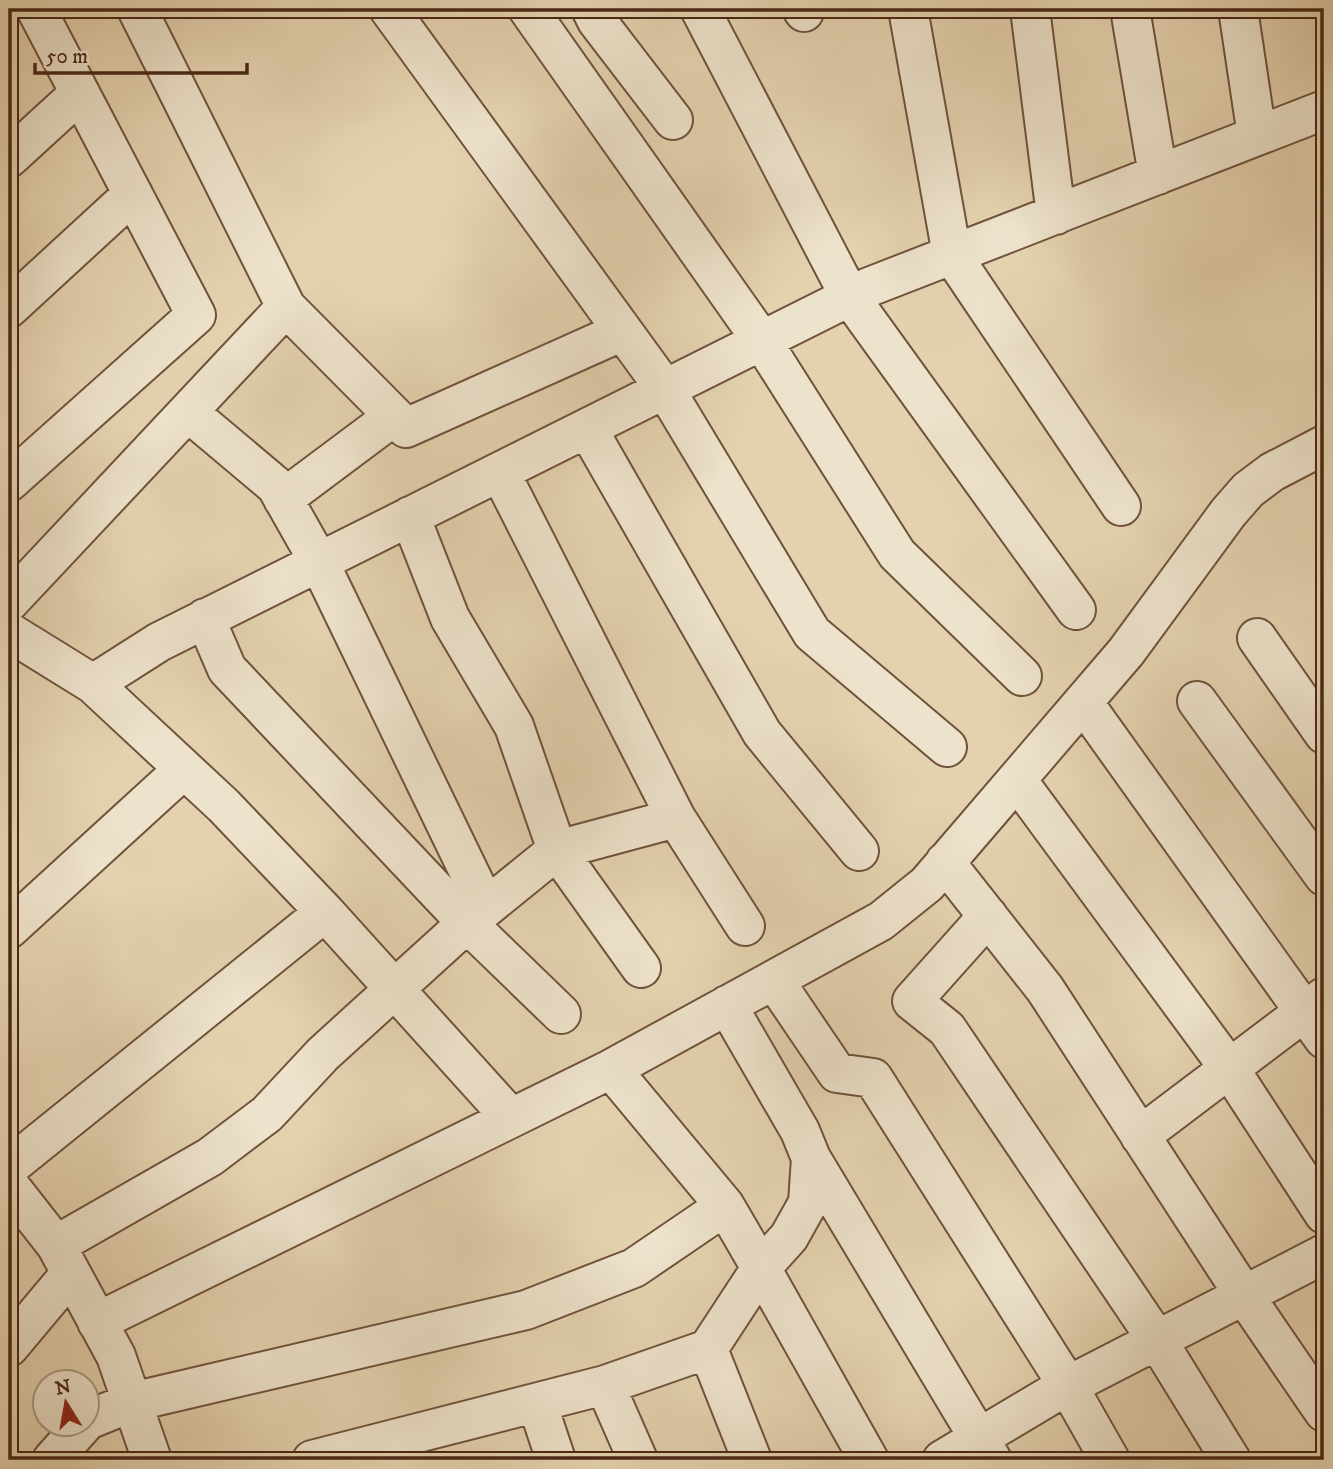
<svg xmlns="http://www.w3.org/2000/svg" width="1333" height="1469" viewBox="0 0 1333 1469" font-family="'IM FELL DW Pica',serif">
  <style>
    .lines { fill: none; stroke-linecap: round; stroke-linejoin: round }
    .minor-casing { stroke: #70523c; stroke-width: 42 }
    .minor { stroke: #ede2cb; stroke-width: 38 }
  </style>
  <rect width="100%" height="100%" fill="#e4d2af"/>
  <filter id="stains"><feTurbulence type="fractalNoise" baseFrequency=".00286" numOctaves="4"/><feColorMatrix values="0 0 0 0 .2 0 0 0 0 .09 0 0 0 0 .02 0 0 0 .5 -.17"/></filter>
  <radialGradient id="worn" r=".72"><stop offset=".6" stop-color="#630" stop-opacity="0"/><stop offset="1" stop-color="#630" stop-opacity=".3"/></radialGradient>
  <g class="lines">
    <g class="minor-casing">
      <path id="minor" d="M389,9L665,389L812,633L947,747
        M528,9L762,341L897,554L1022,676
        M591,9L597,21L673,120
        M700,9L850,297L1076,610
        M802,9L804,12
        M908,9L952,255L1121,506
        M1030,9L1056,215
        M1130,9L1158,175
        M1238,9L1257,136
        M9,158L80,93
        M286,307L406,428L623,331
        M9,308L133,194
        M188,412L276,486L319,562L486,907
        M587,428L762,733L859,851
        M500,472L676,818L745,926
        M9,482L196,315L36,9
        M283,499L394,416
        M410,516L450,618L514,726L557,850L641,968
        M9,602L286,307L137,9
        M205,618L227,669L467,923L561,1014
        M9,632L93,684L224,806L325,912L511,1118
        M1257,638L1324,734
        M93,684L159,642L869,287L1324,110
        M1197,701L1324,876
        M1083,702L1324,1039
        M1017,780L1229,1068L1324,1214
        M945,862L1045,989L1244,1295L1324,1412
        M988,916L912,1001L947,1029L1157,1340L1231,1460
        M9,929L184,769
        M774,980L837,1073L873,1078L1068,1386L1110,1460
        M727,1005L800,1131L811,1158L808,1203L789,1237L761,1268L869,1460
        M1140,1136L1324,997
        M811,1158L992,1460
        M9,1167L325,912
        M9,1185L56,1245L116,1356L152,1460
        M56,1245L210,1157L267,1114L323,1054L467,923L557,850L676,818
        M97,1322L611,1069L881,921L927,884L1126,652L1228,513L1248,490L1272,472L1324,445
        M9,1347L71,1273
        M708,1349L752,1460
        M605,1385L638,1460
        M537,1403L556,1460
        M88,1420L132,1402L526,1310L634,1268L725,1206
        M52,1460L84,1424
        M312,1460L605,1385L708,1349L761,1268L725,1206L611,1069
        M942,1460L1056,1392L1324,1254"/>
    </g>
    <use href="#minor" class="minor"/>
  </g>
  <rect width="1333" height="1469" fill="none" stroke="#e4d2af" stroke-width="35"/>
  <rect x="10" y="10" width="1312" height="1448" fill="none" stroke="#492815" stroke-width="3.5"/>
  <rect x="18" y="18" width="1298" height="1434" fill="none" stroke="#492815" stroke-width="2"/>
  <g transform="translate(66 1403) rotate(349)"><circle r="33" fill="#ede2cb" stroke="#ab9882" stroke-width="2"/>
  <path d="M0-5L12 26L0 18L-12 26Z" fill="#8f2418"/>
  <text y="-10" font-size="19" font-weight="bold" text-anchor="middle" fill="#492815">N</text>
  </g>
  <path d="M35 63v10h212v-10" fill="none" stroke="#492815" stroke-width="3.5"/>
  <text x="46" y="63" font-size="21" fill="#492815" stroke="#ede2cb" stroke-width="5" paint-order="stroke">50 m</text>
  <rect width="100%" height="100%" filter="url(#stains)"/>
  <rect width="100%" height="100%" fill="url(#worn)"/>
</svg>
